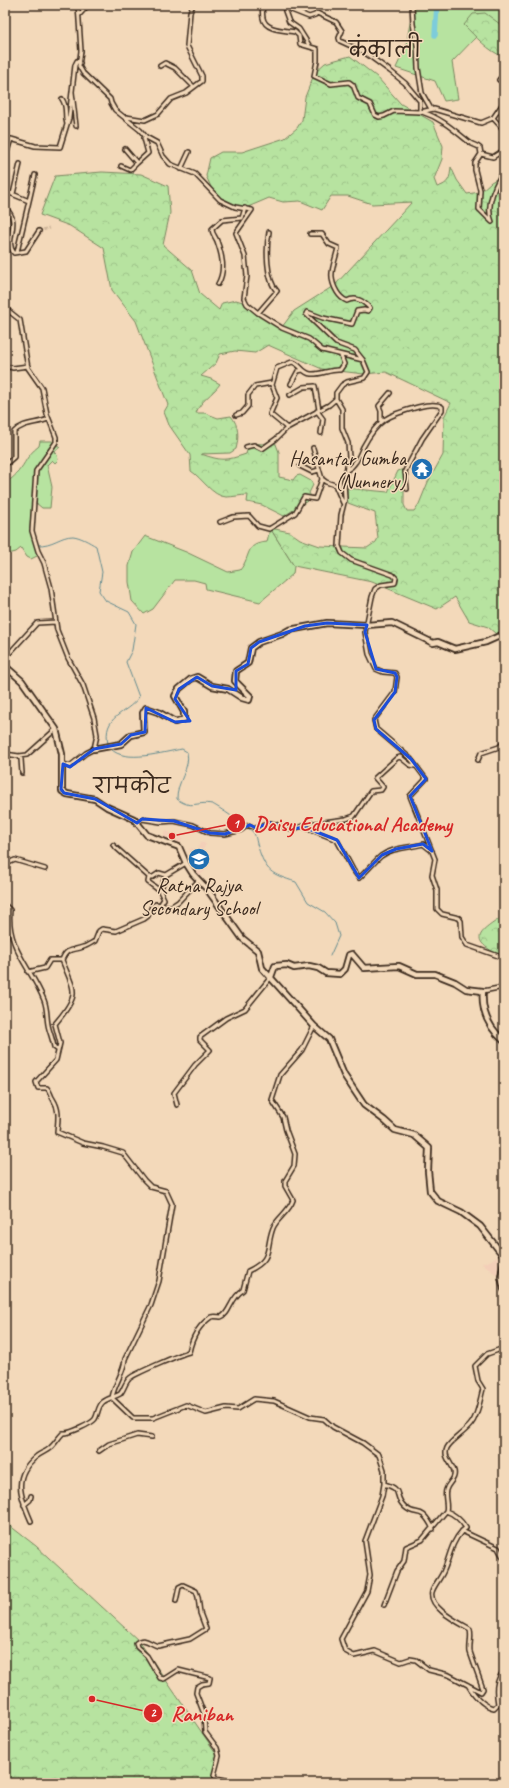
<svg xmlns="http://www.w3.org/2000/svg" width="509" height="1788" viewBox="0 0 509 1788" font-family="Caveat,'Playpen Sans Deva',sans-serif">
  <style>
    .built { fill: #f3cfb8 }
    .grass { fill: #b7e3a0; stroke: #79865f }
    .forest { fill: url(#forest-crowns); stroke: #79865f }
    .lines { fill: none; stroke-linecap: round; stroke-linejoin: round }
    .stream { stroke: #638b8f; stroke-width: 1 }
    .river { stroke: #7dccdb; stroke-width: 5.5 }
    .street-tunnel { stroke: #ceb69b; stroke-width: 3; stroke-dasharray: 3 1.5; stroke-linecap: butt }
    .street-casing { stroke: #3b2a1e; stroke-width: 6 }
    .secondary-casing { stroke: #3b2a1e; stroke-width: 8 }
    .street { stroke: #f3d9ba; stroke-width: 3 }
    .secondary { stroke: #f3d9ba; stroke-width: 4.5 }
    .marked { fill: none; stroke: #1d4ed8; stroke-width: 3; stroke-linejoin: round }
    .labels { text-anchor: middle; stroke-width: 3; stroke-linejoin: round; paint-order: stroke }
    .poi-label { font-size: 20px; fill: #3b2a1e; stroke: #f3d9ba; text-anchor: end }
    .neighbourhood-label { font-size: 21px; fill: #3b2a1e; stroke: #f3d9ba }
    .quarter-label { font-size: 22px; fill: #3b2a1e; stroke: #f3d9ba }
    .leader { fill: none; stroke: #d62828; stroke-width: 1.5 }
    .callout-dot { fill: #d62828; stroke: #f3d9ba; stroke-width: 1.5 }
    .mark-label { font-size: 12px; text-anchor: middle; font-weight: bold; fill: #fff }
    .callout-label { font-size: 21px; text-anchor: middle; font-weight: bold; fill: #d62828; stroke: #f3d9ba; stroke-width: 3; stroke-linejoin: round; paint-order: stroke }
  </style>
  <defs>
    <pattern id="forest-crowns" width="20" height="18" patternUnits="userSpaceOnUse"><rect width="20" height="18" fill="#b7e3a0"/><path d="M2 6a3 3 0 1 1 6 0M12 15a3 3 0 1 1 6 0" fill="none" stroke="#9ec389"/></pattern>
  </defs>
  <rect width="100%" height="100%" fill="#f3d9ba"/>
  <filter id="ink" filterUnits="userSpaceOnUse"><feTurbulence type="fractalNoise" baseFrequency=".025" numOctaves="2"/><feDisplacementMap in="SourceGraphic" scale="8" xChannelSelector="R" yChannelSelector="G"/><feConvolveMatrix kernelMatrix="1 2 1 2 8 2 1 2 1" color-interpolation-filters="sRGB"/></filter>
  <g filter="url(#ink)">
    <path class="built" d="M165,831L183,837L180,843L163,840Z
      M201,842L206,844L201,854L208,864V868L198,877L194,871L199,867L193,861L189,849L192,848L196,851Z
      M497,1257L499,1262L497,1275L482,1264L484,1262H487Z"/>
    <path class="grass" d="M413,5H504V27L500,24L465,25L476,37L452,62L458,99L444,101L435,81L396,68L406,46Z
      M40,441H52L60,447L54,452L57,455L58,460L55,463L52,460L47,465L52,487L50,508H42L36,503V494H33L30,529L39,555L31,559L27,557L21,548L16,552L8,554L6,552L5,487C7,480 13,479 17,473C27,462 25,457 39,446Z
      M270,528L294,566L293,574L260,602L206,589L205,583L194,580H175L153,609L144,614L132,601L129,582V566L133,552L145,536L186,552L228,572L240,570C252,555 244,544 267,542Z"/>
    <path class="forest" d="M485,13L504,27V57C488,51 476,37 464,25L473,14Z
      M350,56L377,77L401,104L433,122L443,146L442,159L434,179L437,187C449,184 450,178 451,167L457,180L467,194L480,192L491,182L500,177L504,180V641L488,627L469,621L455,597L437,609L372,582L294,566L270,528L290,532L300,539L320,546L367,548L376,542L378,538L375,513L348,503L345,488L388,492L398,471L404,469V505L407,511H414L419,504L428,482L443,455L444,417L451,403L386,372L364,374L322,369L268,345L255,353L235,351L220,354L216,363L201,376L211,379L220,384C213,394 200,401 196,413H205L218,418L231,416C239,425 239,438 236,449L230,453L201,454C222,461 225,461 246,454L249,443L264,444L274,439L279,452V477L293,480L296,476L300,475L311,481L313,485L309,493L312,498L284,516L262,505L247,502L248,495C241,495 233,497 226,497C212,496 202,478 191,471L190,455L169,425L164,412L168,405L136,321L112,290L104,248L70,226L40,215L55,176L102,172L141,174L168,186L170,213L163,245L192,270L200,294L219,310L222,303L236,300L246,303L282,327L294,311L335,285L412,202L372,204L348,196H331L322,210L300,201L283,202L269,198L248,207L237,206L217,197L211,187L206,176L210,158L221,152H242L285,138L297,128L302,120L305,97L315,72L325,63Z
      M504,916V958C470,940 474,935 504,916Z
      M5,1522L36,1546L139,1641L218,1756C216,1768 210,1772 218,1783H5Z"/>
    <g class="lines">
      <path class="stream" d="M37,545C53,546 60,536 73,536C81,537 89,542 96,546L102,572L99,591L106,601L129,612L136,624L132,650L126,662L139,697C126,715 102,715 108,744
        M111,749C125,764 164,752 182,749L187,752C191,768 176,783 177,799C192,810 196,801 212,804C216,805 249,828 253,832C256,835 256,842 258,847C266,872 271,874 296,882L308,902L325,912L335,923L339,936L330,956"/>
      <path class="river" d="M435,35L437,5"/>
      <path class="street-tunnel" d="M39,231L49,228"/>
      <g class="street-casing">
        <path id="street" d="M78,5L81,51L79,66L83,73L110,99L111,103L115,110L140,130L146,137L157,143L163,156L170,164L195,174L220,200L235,207L252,210L236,233L245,256L247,276L244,298L247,304L258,313L282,328L309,339L322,350L363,360L368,372L364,378L347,382L342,385L336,393V399L342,409V428L348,443L349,458L344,480L345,499L341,515L339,546L342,553L351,560L393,575L396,578L395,583L381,585L375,589L372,597L365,632L369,654L376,669L383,672L395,673L397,677L395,692L374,720L376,729L411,759L426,779L410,796L435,859L432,875L437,890V909L442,914L459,918L461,921L462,937L467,945L504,958
          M262,5C263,10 262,14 263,18C265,31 286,30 295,32L299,36L300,44L317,49V61L314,76L331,84L349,82L353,85L358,98L370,104L375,115L379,117L384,116L394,111L420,112L434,109L481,123L493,118L504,102
          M412,5L413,24L417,45L418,68L422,93L431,109
          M80,14L88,5
          M309,45L299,29L289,22L285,11L289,9L309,17L315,15L317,13L336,22L342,31L339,38L340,41L364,52L390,71L405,83L420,101V112
          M160,66L165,63L175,68L194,87
          M499,80L504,74
          M72,92L76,126
          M62,99C68,107 64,115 67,124
          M422,112C441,118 454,130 469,142C472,145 477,145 480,148L481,154L475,163V170L480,190L479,209L492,222C486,208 493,190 500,177L504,176
          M126,117L145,120L158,114L171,99L186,93L202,81V76L187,46L190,12L193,5
          M493,118L504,130
          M125,149L137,163L148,153L144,138
          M481,154L493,157L504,150
          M5,158L11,139L35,146L60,147L69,118L75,65L77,61L80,63
          M121,166L130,170L137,163
          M181,169L189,152
          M5,191L29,201L17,252
          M13,194L20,164
          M29,201L35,175
          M5,208C23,222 3,240 14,253L26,251L39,231
          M310,234H322L329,244L338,248C334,266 327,275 337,292C340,297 342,299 347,301C356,296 363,301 370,308L368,311L364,310L357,311L352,324L323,318L307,312L306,314L336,343L355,350L363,360
          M218,284C226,270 222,255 217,241C215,236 212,234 212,229L222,220L242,218L245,208
          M5,308L20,320L28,368L42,388L47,414L56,437V442L36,471L32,531L38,551L44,563L51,588L57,630L68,658L83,685L94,718L97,735L94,749L86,753L70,766L63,764
          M258,313L277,291C266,280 266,248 269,232
          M5,366L13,368L28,366
          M291,384L298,371L303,370
          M290,395L304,387L315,386L319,410
          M336,399L329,405L287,428L270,414L277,398L272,385L277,368L292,362C301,364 302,373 311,374C321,375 330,369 340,370L344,364L341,356
          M317,411L323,419L321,433
          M236,415L242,413L248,406V395L255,386L272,383
          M381,422V411L379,406L390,393
          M246,447L254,445L262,449L276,439L287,428
          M313,448L322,479L326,482L335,485L343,503
          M5,465L14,457V432C23,422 37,424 48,419
          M300,466L312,472L319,470
          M347,470C356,465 359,456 363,447C378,419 388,415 418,407C426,405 436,403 442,407V410L422,439L405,471L407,489
          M220,522L233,517L249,516L258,526L269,529L295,513L304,497L315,499L322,479
          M5,658L37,623L56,622
          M5,754L19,756L27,755L56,729
          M19,756L21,759L22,773
          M478,760L481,753L499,747L504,742
          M137,823L142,819L161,822L174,821L193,825L210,833L225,834L241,830L248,825L256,828L270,823L293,829L309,824L346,819L354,816L371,791L381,790L383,787L375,778L397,758L400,757L410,765L415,766
          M304,827L337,840L353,870L359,878C367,871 374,862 381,856C393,847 410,848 423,844L432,851
          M113,845L149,877H153L159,873L166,875
          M5,862L8,863L15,860L45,869
          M149,877L148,882L160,891
          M5,905L10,910C6,948 31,967 44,1000C48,1010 46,1019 49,1029C51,1036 53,1040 54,1047L58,1050
          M160,905L164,899L160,891L166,875L186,863
          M28,972L45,968L50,960H62
          M483,991L504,987
          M177,1105L174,1093L195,1065L210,1050L200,1040V1037L226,1018L245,1009L271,977
          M112,1398L133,1418H153L186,1405L206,1413L226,1408L238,1409L254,1399L274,1401L310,1417L324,1419L333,1427L363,1443L379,1455L384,1470V1484L382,1496L365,1541L370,1575L367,1591L341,1639L345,1651L354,1656L375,1651L401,1662L410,1659L416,1660L429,1670L449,1675L481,1692L483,1689C479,1677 474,1664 470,1652C469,1645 472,1637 470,1629C460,1623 428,1608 432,1592C434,1585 441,1578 444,1570C450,1556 451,1543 462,1531L498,1548L504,1559
          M112,1398C114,1384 124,1373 125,1359L151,1305L159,1281L172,1204L166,1191L151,1187L144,1180L123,1153L103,1147L83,1143L57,1132C58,1119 60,1110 53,1099C50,1095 51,1092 47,1088H38L36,1082L56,1060L60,1043L55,1024C81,993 75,993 62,960C67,947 73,951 83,947C87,946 91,943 95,941L99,931L102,929L116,931L144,919L148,916L152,906L156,904L170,907L178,902L199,880
          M99,1451L109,1444L137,1435L152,1437
          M384,1484C405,1490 392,1495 405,1507C417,1518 421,1504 433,1529
          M24,1505L30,1500L31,1496
          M31,1521C20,1496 12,1476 37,1456C41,1453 47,1451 50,1448C55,1444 58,1438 63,1433C69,1434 91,1424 95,1419C98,1414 98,1406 103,1402C108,1398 115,1397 120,1394C124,1390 125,1382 130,1378C134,1374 181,1354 189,1352C192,1338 199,1325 211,1317C214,1316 219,1317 221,1317C230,1314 230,1298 243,1290L248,1271C274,1259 265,1249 273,1228C277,1218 289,1212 293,1200L285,1186V1181L294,1166L295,1154L286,1130L283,1117L272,1100L280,1075L302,1050L314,1026
          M462,1531L466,1528C461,1520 455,1514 446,1511C448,1505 444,1496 446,1490C448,1482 456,1480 454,1471C452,1463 443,1457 447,1448C450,1441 465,1432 471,1424C478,1416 480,1399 483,1389L478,1381L475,1366L487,1354L504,1348
          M176,1601L179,1587L183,1585L196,1591L198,1597L200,1613L206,1629L190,1639L158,1646C150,1644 144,1636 136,1643L137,1647L147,1656L160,1678L164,1679L178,1670L210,1678L209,1683L202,1684L197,1687L196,1693L204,1714L205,1732L217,1748L219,1756L214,1775L216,1778L230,1781L233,1783
          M384,1605L397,1571L404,1561L406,1547L422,1540L446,1511
          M468,1685C474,1695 482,1706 494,1708L498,1704C496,1692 495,1681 504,1671"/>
      </g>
      <g class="secondary-casing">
        <path id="secondary" d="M5,666L22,681L56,729L62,754V791L67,794L95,799L107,807L134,819L147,835L179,847L186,863L193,874L207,889L242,938L258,951L262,968L314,1026L329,1039L344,1075L364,1105L384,1120L395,1130L414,1135L429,1148L428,1171L430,1191L438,1201L461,1212L480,1226L502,1254L504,1261L501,1277L504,1289
          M94,749L121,744L131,735L144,732L143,713L146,708L158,712L175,722L184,719V712L175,696L179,689L191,679L197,677L212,686L228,689L242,698L249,700L250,696L235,681L236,671L248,663L251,648L259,642L282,634L289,630L327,623L367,625L392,623L433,643L438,642L455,649L486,642L504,634
          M271,977L275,966L287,965L294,968L309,966L318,968L326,973L340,974L345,969L349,955L352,954L364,968L399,966L417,974H435L455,982L466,989L483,991C481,1011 489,1028 504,1041"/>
      </g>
      <use href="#street" class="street"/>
      <use href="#secondary" class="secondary"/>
    </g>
  </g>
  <path class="marked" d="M327,623L367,625L365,632L376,669L395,673L397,677L395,692L374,720L376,729L411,759L426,779L410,796L432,851L423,844L396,849L382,855L359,878L337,840L304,827L293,829L270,823L256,828L250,825L225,834L210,833L174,821L142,819L137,823L95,799L64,793L61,789L63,764L70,767L94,749L121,744L131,735L145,732L146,708L175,722L190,721L175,699L179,689L197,677L212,686L236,690V671L248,664L251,648L259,642L305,626Z"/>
  <defs>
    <g id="temple-disc" transform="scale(1.15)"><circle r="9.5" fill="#1f6fb2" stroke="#f3d9ba"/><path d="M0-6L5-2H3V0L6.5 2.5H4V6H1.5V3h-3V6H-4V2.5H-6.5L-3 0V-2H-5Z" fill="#fff"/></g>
    <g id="school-disc" transform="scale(1.15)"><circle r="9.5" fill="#1f6fb2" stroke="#f3d9ba"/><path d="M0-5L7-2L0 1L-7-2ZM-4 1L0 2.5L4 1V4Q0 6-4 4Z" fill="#fff"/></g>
  </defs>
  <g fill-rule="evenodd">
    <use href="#temple-disc" x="422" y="469"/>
    <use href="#school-disc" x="199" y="859"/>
  </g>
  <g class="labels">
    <g class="poi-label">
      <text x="406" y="465">Hasantar Gumba<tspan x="406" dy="23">(Nunnery)</tspan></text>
      <text x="199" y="892" text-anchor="middle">Ratna Rajya<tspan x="199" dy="23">Secondary School</tspan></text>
    </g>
    <g class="neighbourhood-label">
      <text x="132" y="793">रामकोट</text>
    </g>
    <g class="quarter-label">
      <text x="385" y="57">कंकाली</text>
    </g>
  </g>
  <path class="leader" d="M172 836L236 823M92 1699L153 1713"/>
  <g class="callout-dot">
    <circle cx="172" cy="836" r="4"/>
    <circle cx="92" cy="1699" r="4"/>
    <circle cx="236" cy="823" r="10"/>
    <circle cx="153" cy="1713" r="10"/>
  </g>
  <g class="mark-label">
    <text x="236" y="828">1</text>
    <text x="153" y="1717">2</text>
  </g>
  <g class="callout-label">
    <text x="353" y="831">Daisy Educational Academy</text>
    <text x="202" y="1721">Raniban</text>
  </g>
  <rect width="509" height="1788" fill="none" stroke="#f3d9ba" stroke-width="20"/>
  <rect x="10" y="10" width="489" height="1768" fill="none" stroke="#3b2a1e" stroke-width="1.5" filter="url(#ink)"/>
</svg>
